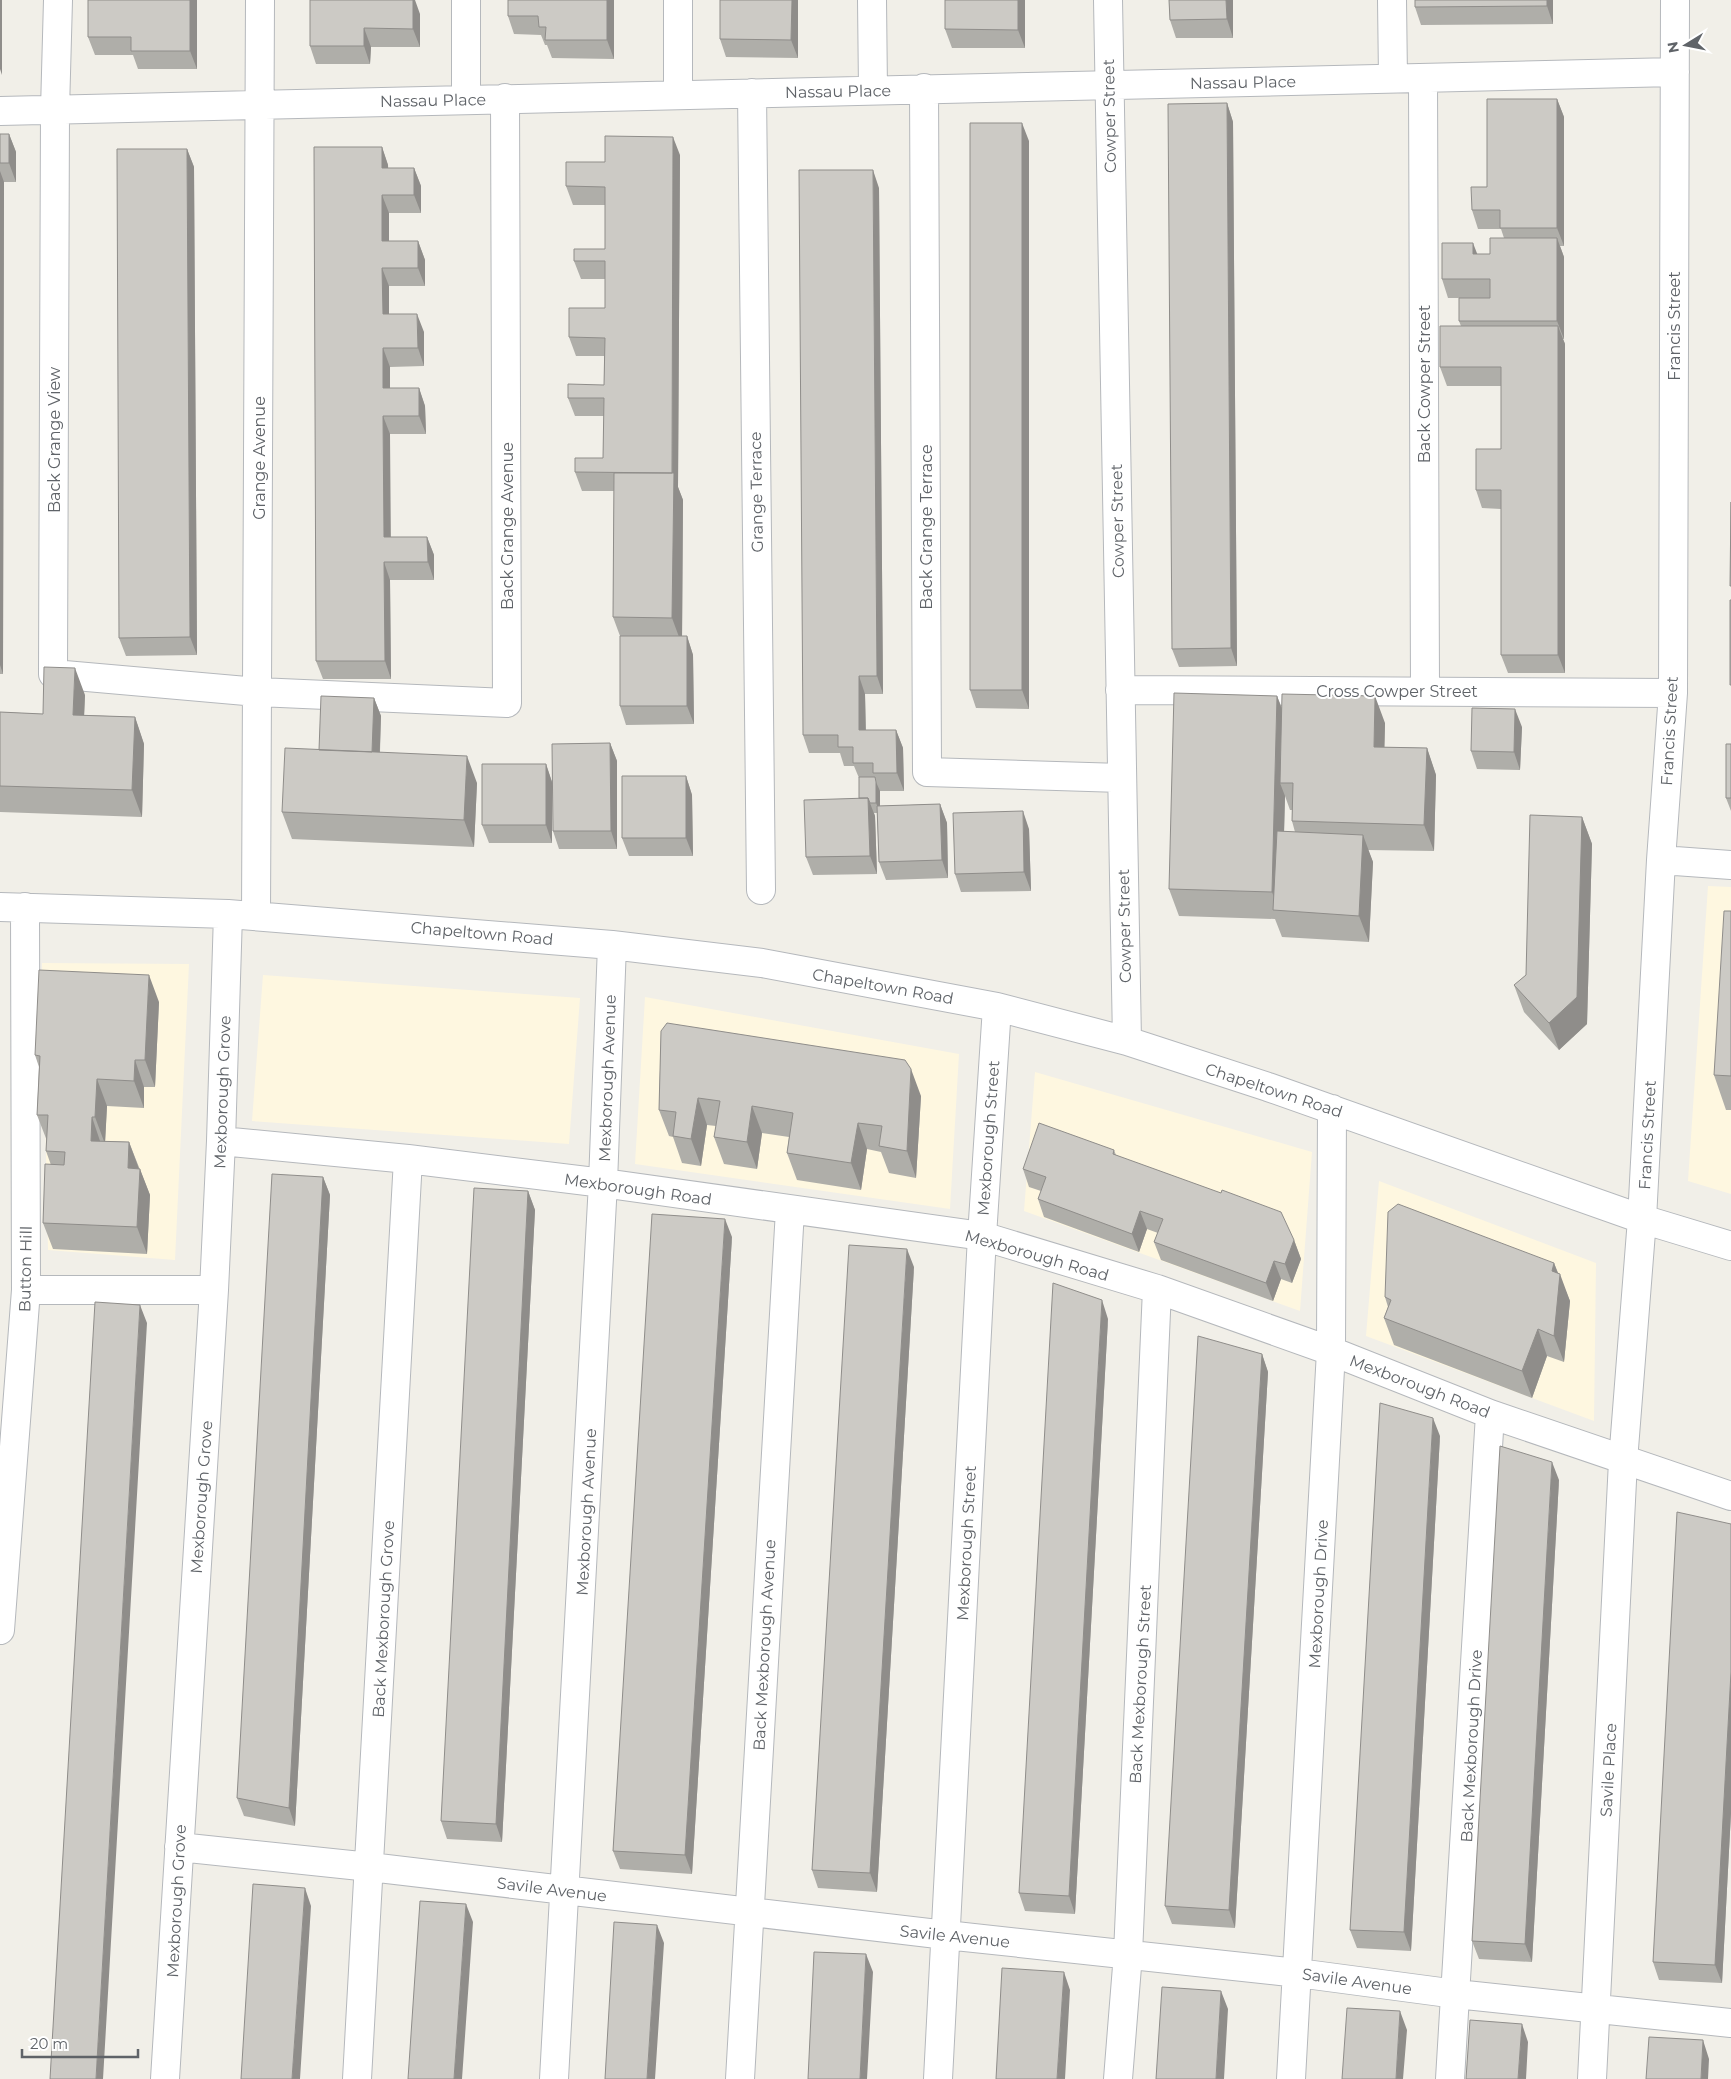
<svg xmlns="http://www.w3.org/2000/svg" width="1731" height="2079" viewBox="0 0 1731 2079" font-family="Montserrat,sans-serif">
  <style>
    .commercial { fill: #fef7e0 }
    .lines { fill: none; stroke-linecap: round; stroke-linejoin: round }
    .minor-casing { stroke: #b5b8bc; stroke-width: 30 }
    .minor { stroke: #fff; stroke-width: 28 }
    .wall { fill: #afaea9; fill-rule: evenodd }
    .shaded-wall { fill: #8f8d8a }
    .building { fill: #cccac5; stroke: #8f8d8a }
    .labels { text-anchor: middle; stroke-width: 4; stroke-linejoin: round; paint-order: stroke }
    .street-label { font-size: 16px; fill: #5f6368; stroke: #fff }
  </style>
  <rect width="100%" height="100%" fill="#f1efe8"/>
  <path class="commercial" d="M1708,886L1731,887V1194L1688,1181Z
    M42,963L189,964L175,1260L48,1250Z
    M263,975L580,998L569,1144L252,1121Z
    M645,997L959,1054L950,1209L635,1164Z
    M1035,1072L1312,1152L1300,1311L1024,1211Z
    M1379,1181L1596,1263L1594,1421L1366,1336Z"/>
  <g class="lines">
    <g class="minor-casing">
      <path id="minor" d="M58,0L55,110L53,674L258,692L507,703L505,98
        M678,0V95
        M872,0L873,90
        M1108,0L1127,1041
        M1392,0L1393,78
        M1423,78L1425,690
        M924,88L927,772L1121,778
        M752,93L761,890
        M466,99V0
        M0,111L1675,72
        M1120,690L1673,693
        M1661,860L1731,865
        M0,907L228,914L612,945L762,963L997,1007L1127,1041L1268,1087L1642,1219L1731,1246
        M256,916L260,0
        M221,1141L408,1159L603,1183L982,1236L1157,1289L1331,1351L1490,1414L1731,1496
        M26,1290H214
        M0,1630L26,1290L25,907
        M179,1847L370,1867L946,1935L1298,1973L1456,1994L1731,2023
        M165,2079L214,1290L221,1141L228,914
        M357,2079L408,1159
        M554,2079L603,1183L612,945
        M740,2079L790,1210
        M938,2079L982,1236L997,1007
        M1118,2079L1128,1954L1157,1289
        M1291,2079L1331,1351L1332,1109
        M1450,2079L1490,1414
        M1592,2079L1623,1461L1642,1219L1661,860L1673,693L1675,0"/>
    </g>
    <use href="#minor" class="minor"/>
  </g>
  <path class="wall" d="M88,0H197V69H138L133,55H95L88,37Z
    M310,0L420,14V47H371L370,64H316L310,46Z
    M614,0V59L552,58L547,45H545L541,35L514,34L508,16Z
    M720,0H798V58L726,57L720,39Z
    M945,0H1025V48H952L945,29Z
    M1169,0H1233V38H1176L1170,20Z
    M1553,0V24L1421,25L1415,7Z
    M1557,99L1564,117V246H1560L1564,257V339H1563L1565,344V673H1508L1501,655V509L1482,508L1476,490L1501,449V386H1447L1440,367L1461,326L1459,321L1490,298H1448L1442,279L1477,254H1490L1504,238L1501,229H1478L1472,210L1487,187Z
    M1227,103L1233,122L1237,666L1179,667L1172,649Z
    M0,134H9L16,152V182H4L3,674H0Z
    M1029,141V709L976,708L970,690Z
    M382,147L388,165V168H414L421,186V213H389V241H418L425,260V286H389V314L424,332V366L390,367V388H419L425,406L426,434H390V537H427L434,555V580H390L391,679H323L316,661Z
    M187,149L194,167L197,655L126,656L119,638Z
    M680,155L678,487L683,500L682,636H687L693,655L694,724L626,725L620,706V636L613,617L614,491H582L575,472L603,458L604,416H575L568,398L604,385V356H576L569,337L605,308V279H581L574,261L605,249V205H573L566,186L605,162Z
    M879,188L883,694H865L866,730H896L903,748L904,791H880V806L940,804L947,823L948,878L886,880L879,862L877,813H874L875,816L877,874L813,875L806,857L859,798V778L854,766H844L840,753H809L803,735Z
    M85,695L84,715L135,717L144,744L142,817L0,812V712L43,714Z
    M1277,696L1282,708L1385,723L1384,747L1427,748L1436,775L1434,851L1368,850L1373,862L1369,942L1282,937L1275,919L1179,916L1169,889ZM1285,796L1290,810H1292V821L1295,832L1284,831Z
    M374,698L381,716L380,752L477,783L474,847L292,839L282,812L319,750Z
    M1522,727L1520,770L1477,769L1471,751Z
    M610,743L617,761V849H559L553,831Z
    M1731,744V811L1726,798Z
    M546,764L552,782V843H489L482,825Z
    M686,776L692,795L693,856H629L622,838Z
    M1582,817L1592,844L1587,1024L1559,1050L1524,1012L1514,985L1526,975Z
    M1029,829L1031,891L961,892L955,874Z
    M1731,911V1110H1726L1714,1075Z
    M159,1002L155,1087H144V1108L107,1106L105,1141L129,1142L150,1195L147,1254L53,1249L43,1223L51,1165L46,1151L47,1141L37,1115L39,1067L35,1055Z
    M661,1031L921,1096L916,1178L889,1173L881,1152L867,1149L861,1190L797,1180L787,1153L789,1137L762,1133L757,1169L724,1164L714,1137L716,1126L707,1125L701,1166L682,1163L673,1137L669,1136L659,1110Z
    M1114,1150L1116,1155L1294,1240L1301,1259L1292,1283L1281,1279L1273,1301L1161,1260L1154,1242L1158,1233L1147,1229L1139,1252L1044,1217L1038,1199L1041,1191L1029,1187L1023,1169Z
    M323,1177L330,1195L295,1826L244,1816L237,1798Z
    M528,1191L535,1210L502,1842L447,1839L441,1821Z
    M732,1237L692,1874L620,1869L613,1851Z
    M1554,1263L1570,1301L1564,1362L1547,1356L1532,1398L1394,1345L1384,1318L1388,1307L1385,1297Z
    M914,1267L877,1892L818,1888L812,1870Z
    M1108,1319L1075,1914L1025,1911L1019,1893Z
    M1262,1354L1268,1372L1235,1928L1172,1924L1165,1906Z
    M1440,1436L1411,1951L1357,1948L1350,1930Z
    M1559,1480L1532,1962L1479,1959L1472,1941Z
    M1731,1524V1813L1722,1983L1659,1980L1653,1962Z"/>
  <path class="shaded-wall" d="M0,0H2V75L0,69Z
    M190,0H197V69L190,51Z
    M413,0H415L420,14V47L413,29Z
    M607,0H614V59L607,40Z
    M792,0H798V58L791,40Z
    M1018,0H1025V48L1018,30Z
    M1226,0H1233V38L1227,19Z
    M1547,0H1553V24L1547,6Z
    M364,28L371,47L370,64L364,46Z
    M1557,99L1564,117V246L1557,228Z
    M1227,103L1233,122L1237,666L1231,648Z
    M1022,123L1029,141V709L1022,690Z
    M9,134L16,152V182L9,163Z
    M673,137L680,155L678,487L683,500L682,645L672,618Z
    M382,147L388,165L389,186L382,168Z
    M187,149L194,167L197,655L190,637Z
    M414,168L421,186V213L414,195Z
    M873,170L879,188L883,694L877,676Z
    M0,171L4,182L3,674L0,665Z
    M382,195L389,213V260L382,241Z
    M1557,238L1564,257V339L1557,321Z
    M418,241L425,260V286L418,268Z
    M1473,243L1480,261L1473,254Z
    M382,268L389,286V332L383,314Z
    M417,314L424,332V366L418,348Z
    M1558,326L1565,344V673L1558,655Z
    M383,348L390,367V406L383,388Z
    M419,388L425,406L426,434L419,416Z
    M383,416L390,434L391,555L384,537Z
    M427,537L434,555V580L428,562Z
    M384,562L390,580L391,679L385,661Z
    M687,636L693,655L694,724L687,706Z
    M75,668L85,695L83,742L73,715Z
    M859,676L865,694L866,748L859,730Z
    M1277,696L1287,723L1280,783L1285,796L1282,911H1279L1272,892Z
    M1375,696L1385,723L1384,774L1374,747Z
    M374,698L381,716L379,772L372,754Z
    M1515,709L1522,727L1520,770L1514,752Z
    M135,717L144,744L142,817L132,790Z
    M896,730L903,748L904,791L897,773Z
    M610,743L617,761V849L611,831Z
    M1427,748L1436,775L1434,851L1424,825Z
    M467,756L477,783L474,847L464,820Z
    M546,764L552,782V843L546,825Z
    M686,776L692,795L693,856L686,838Z
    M876,782L880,791V813L876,803Z
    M868,798L875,816L877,874L870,856Z
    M940,804L947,823L948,878L942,860Z
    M1023,811L1029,829L1031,891L1024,872Z
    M1582,817L1592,844L1587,1024L1559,1050L1549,1023Z
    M1363,835L1373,862L1369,942L1359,916Z
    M149,975L159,1002L155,1087L145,1060Z
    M135,1060L144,1087V1108L134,1081Z
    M911,1069L921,1096L916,1178L907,1151Z
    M97,1079L107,1106L105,1144L95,1117Z
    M698,1098L707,1125L701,1166L691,1139Z
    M752,1106L762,1133L757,1169L747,1142Z
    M92,1117L101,1144L91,1141Z
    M858,1123L867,1149L861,1190L851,1163Z
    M129,1142L139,1169L128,1168Z
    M140,1169L150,1195L147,1254L137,1227Z
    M323,1177L330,1195L295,1826L289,1808Z
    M528,1191L535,1210L502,1842L496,1824Z
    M1140,1211L1147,1229L1139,1252L1132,1234Z
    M725,1219L732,1237L692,1874L685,1855Z
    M1294,1240L1301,1259L1292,1283L1285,1264Z
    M907,1249L914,1267L877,1892L870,1873Z
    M1274,1261L1281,1279L1273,1301L1266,1283Z
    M1554,1263L1560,1279V1274L1570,1301L1564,1362L1554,1336L1552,1271Z
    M1102,1300L1108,1319L1075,1914L1069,1896Z
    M140,1305L147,1323L103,2079H96Z
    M1538,1329L1547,1356L1532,1398L1522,1371Z
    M1262,1354L1268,1372L1235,1928L1229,1910Z
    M1433,1418L1440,1436L1411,1951L1404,1932Z
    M1552,1462L1559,1480L1532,1962L1525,1944Z
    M1731,1672V1813L1722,1983L1715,1965Z
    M305,1888L311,1906L300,2079H292Z
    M466,1904L473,1922L462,2079H454Z
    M657,1925L664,1943L655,2079H647Z
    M866,1954L873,1972L867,2079H860Z
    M1064,1972L1070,1990L1065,2079H1057Z
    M1221,1991L1228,2009L1224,2079H1216Z
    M1400,2011L1407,2030L1403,2079H1396Z
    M1522,2024L1528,2042L1526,2079H1518Z
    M1703,2040L1709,2059L1708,2079H1701Z"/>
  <path class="building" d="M88,0H190V51H131V37H88Z
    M310,0H413V29L364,28V46H310Z
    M508,0H607V40H545L546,27H539L538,16H508Z
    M720,0H792L791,40L720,39Z
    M945,0H1018V30L945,29Z
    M1169,0H1226L1227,19L1170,20Z
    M1415,0H1547V6L1415,7Z
    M1487,99H1557V228H1500V210H1472L1471,187H1487Z
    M1227,103L1231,648L1172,649L1168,104Z
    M970,123H1022V690H970Z
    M0,134H9V163H0Z
    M605,136L673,137L672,473L575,472V458H603L604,398H568V384L604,385L605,338L569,337V308H605V261H574V249H605V187L566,186V162H605Z
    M314,147H382V168H414V195H382V241H418V268H382L383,314H417L418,348H383V388H419V416H383L384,537H427L428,562H384L385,661H316Z
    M117,149H187L190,637L119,638Z
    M799,170H873L877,676H859V730H896L897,773H873V763H853V747H838V735H803Z
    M1490,238H1557V321H1459V298H1490V279H1442V243H1473V254H1490Z
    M1440,326H1558V655H1501V490H1476V449H1501V367H1440Z
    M614,473H674L672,618L613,617Z
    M1731,502V586H1730Z
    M1730,600H1731V685H1730Z
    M620,636H687V706H620Z
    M44,667L75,668L73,715L135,717L132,790L0,786V712L43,714Z
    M1174,693L1277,696L1272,892L1169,889Z
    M1282,694L1375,696L1374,747L1427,748L1424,825L1292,821L1293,783H1280Z
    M321,696L374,698L372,752L319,750Z
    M1472,708L1515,709L1514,752L1471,751Z
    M610,743L611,831H553L552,744Z
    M1726,744H1731V798H1726Z
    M285,748L467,756L464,820L282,812Z
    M482,764H546V825H482Z
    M622,776H686V838H622Z
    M859,777H875L876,782V803H870L868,798H859Z
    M868,798L870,856L806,857L804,800Z
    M940,804L942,860L879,862L877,806Z
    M1023,811L1024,872L955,874L953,813Z
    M1530,815L1582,817L1577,997L1549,1023L1514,985L1526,975Z
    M1277,831L1363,835L1359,916L1273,910Z
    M1724,911H1731V1076L1714,1075Z
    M39,970L149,975L145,1060H135L134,1081L97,1079L95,1117H92L91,1141L129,1142L128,1168L140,1169L137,1227L43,1223L45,1164L64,1165L65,1152L46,1151L48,1115H37L40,1056L35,1055Z
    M667,1023L905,1060L911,1069L907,1151L879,1146L882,1126L858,1123L851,1163L787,1153L793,1113L752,1106L747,1142L714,1137L720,1101L698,1098L691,1139L673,1136L676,1112L659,1110L661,1031Z
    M1039,1123L1114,1150L1113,1154L1221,1193L1222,1190L1281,1212L1294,1240L1285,1264L1274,1261L1266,1283L1154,1242L1163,1219L1140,1211L1132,1234L1038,1199L1046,1177L1023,1169Z
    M272,1174L323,1177L289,1808L237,1798Z
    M474,1188L528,1191L496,1824L441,1821Z
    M1398,1204L1554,1263L1552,1271L1560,1274L1554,1336L1538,1329L1522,1371L1384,1318L1391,1300L1385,1297L1388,1212Z
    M652,1214L725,1219L685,1855L613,1851Z
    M849,1245L907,1249L870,1873L812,1870Z
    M1053,1283L1102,1300L1069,1896L1019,1893Z
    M95,1302L140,1305L96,2079H50Z
    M1198,1336L1262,1354L1229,1910L1165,1906Z
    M1380,1403L1433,1418L1404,1932L1350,1930Z
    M1500,1446L1552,1462L1525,1944L1472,1941Z
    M1677,1512L1731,1524V1672L1715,1965L1653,1962Z
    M253,1884L305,1888L292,2079H241Z
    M420,1901L466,1904L454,2079H408Z
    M614,1922L657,1925L647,2079H605Z
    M814,1952L866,1954L860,2079H808Z
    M1002,1968L1064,1972L1057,2079H996Z
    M1162,1987L1221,1991L1216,2079H1156Z
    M1347,2008L1400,2011L1396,2079H1342Z
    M1470,2020L1522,2024L1518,2079H1466Z
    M1649,2037L1703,2040L1701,2079H1646Z"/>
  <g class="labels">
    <g class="street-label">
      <text transform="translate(1243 82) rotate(-1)" y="6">Nassau Place</text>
      <text transform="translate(838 91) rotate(-1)" y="6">Nassau Place</text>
      <text transform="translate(433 100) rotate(-1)" y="6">Nassau Place</text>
      <text transform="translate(1109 116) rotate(-91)" y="6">Cowper Street</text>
      <text transform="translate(1674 326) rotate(-90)" y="6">Francis Street</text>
      <text transform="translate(1424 384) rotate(-90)" y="6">Back Cowper Street</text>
      <text transform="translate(54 440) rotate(-90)" y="6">Back Grange View</text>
      <text transform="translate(259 458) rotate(-90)" y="6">Grange Avenue</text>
      <text transform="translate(756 492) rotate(-91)" y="6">Grange Terrace</text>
      <text transform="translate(1117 521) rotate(-91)" y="6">Cowper Street</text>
      <text transform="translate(507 526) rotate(-90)" y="6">Back Grange Avenue</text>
      <text transform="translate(926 527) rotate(-90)" y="6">Back Grange Terrace</text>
      <text x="1397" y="697">Cross Cowper Street</text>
      <text transform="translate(1669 731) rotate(-87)" y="6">Francis Street</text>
      <text transform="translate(1124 926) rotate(-91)" y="6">Cowper Street</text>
      <text transform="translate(482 933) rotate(5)" y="6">Chapeltown Road</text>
      <text transform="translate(883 986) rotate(10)" y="6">Chapeltown Road</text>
      <text transform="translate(607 1078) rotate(-88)" y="6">Mexborough Avenue</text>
      <text transform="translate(1274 1090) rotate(18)" y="6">Chapeltown Road</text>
      <text transform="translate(222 1092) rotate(-88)" y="6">Mexborough Grove</text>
      <text transform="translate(1647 1135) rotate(-87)" y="6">Francis Street</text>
      <text transform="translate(988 1138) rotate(-86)" y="6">Mexborough Street</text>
      <text transform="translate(638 1189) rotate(8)" y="6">Mexborough Road</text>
      <text transform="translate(1037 1255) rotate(16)" y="6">Mexborough Road</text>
      <text transform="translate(25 1269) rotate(-89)" y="6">Button Hill</text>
      <text transform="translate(1420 1386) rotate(21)" y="6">Mexborough Road</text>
      <text transform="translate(201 1497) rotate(-86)" y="6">Mexborough Grove</text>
      <text transform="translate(586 1512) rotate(-87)" y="6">Mexborough Avenue</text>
      <text transform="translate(966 1543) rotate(-87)" y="6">Mexborough Street</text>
      <text transform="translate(1318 1594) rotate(-87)" y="6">Mexborough Drive</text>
      <text transform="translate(383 1619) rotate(-87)" y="6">Back Mexborough Grove</text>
      <text transform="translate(764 1645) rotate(-87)" y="6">Back Mexborough Avenue</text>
      <text transform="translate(1140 1684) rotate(-87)" y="6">Back Mexborough Street</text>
      <text transform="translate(1471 1746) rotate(-87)" y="6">Back Mexborough Drive</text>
      <text transform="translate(1608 1770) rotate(-87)" y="6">Savile Place</text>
      <text transform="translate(552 1889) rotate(7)" y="6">Savile Avenue</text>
      <text transform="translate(176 1901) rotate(-87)" y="6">Mexborough Grove</text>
      <text transform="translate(955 1936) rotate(6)" y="6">Savile Avenue</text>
      <text transform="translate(1357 1981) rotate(8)" y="6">Savile Avenue</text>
    </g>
  </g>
  <g transform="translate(1686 45) rotate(260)" stroke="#ffffff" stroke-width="4" paint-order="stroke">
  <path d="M0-4L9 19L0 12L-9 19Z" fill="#5f6368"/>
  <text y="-8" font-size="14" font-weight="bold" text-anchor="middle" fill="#5f6368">N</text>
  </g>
  <path d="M22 2049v8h116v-8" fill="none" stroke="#5f6368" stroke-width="2.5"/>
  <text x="30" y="2049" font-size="15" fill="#5f6368" stroke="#ffffff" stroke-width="4" paint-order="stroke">20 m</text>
</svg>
